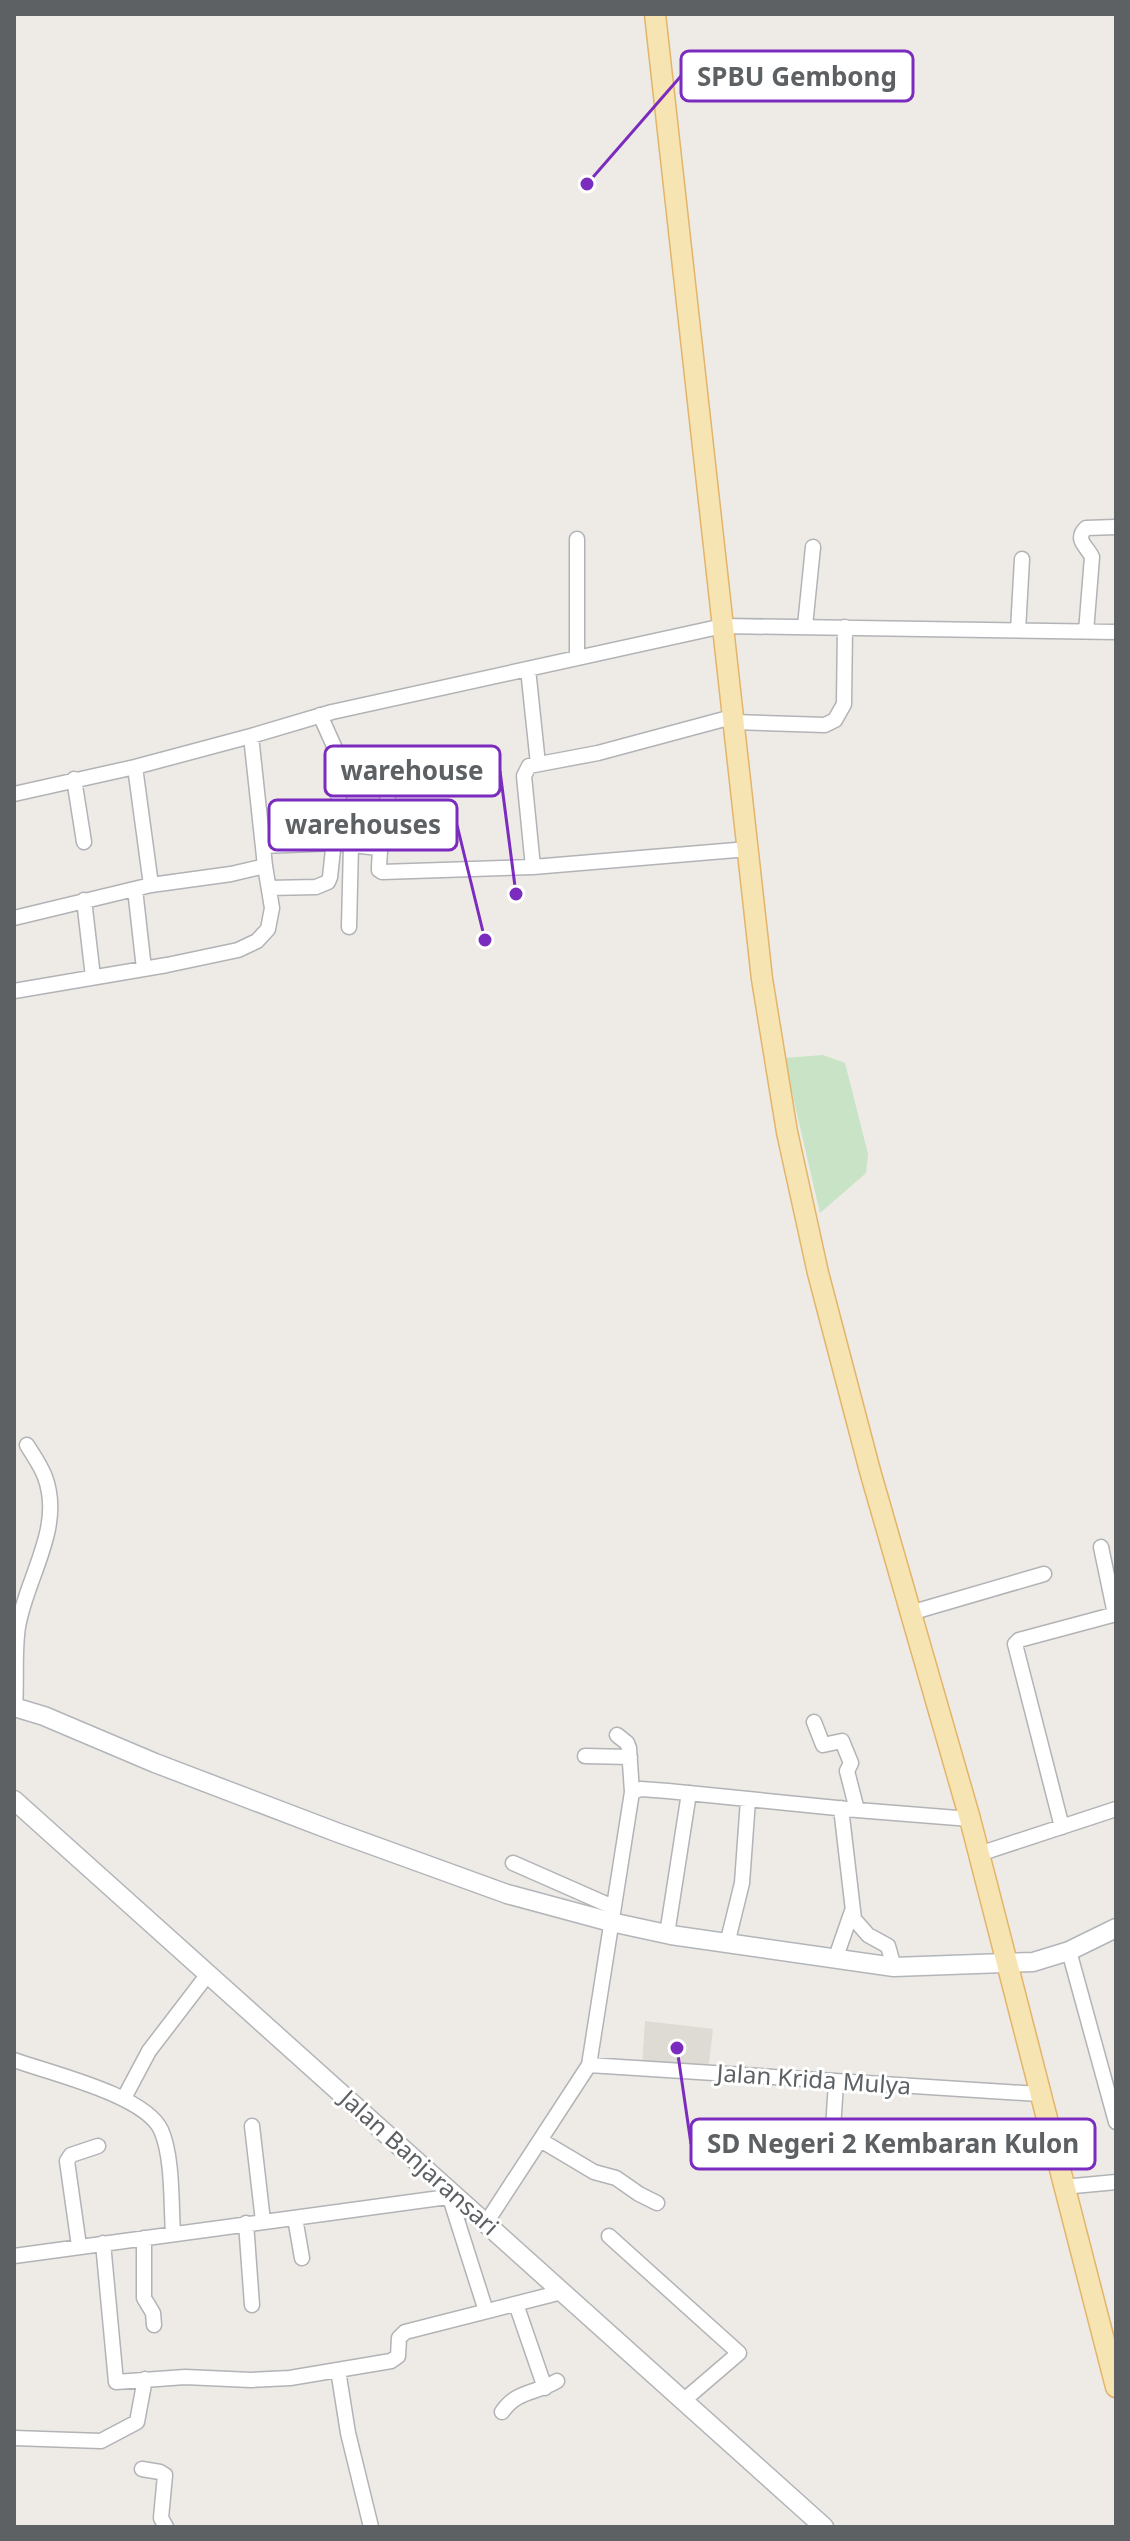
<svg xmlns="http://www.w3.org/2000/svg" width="1130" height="2541" viewBox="0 0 1130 2541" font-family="'Noto Sans',sans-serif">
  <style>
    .education { fill: #dedad4 }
    .green { fill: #c8e3c5 }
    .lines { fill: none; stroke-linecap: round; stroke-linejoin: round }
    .street-casing { stroke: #b1b3b6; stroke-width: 17 }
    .secondary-casing { stroke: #b2b5b9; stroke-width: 21 }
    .primary-casing { stroke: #e3b46a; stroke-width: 23 }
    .street { stroke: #fff; stroke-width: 14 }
    .secondary { stroke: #fff; stroke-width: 18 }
    .primary { stroke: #f6e4b2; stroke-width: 20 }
    .labels { text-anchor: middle; stroke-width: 6; stroke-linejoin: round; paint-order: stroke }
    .street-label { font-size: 24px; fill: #5d6164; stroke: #fff }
    .leader { fill: none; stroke: #7b2cbf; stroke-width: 3 }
    .callout-dot { fill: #7b2cbf; stroke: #fff; stroke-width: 3 }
    .callout { fill: #fff; stroke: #7b2cbf; stroke-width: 3 }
    .callout-label { font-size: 26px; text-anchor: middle; font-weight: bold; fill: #5d6164 }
  </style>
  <rect width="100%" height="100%" fill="#eeebe6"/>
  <path class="education" d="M645,2021L713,2029L708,2071L642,2066Z"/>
  <path class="green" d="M823,1055L845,1063L868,1154L866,1173L820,1213L784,1058Z"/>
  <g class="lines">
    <g class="street-casing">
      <path id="street" d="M805,626L813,547
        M1018,630L1022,559
        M1086,632L1092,557C1087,546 1074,540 1086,528L1116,527
        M577,658V539
        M528,669L538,764
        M733,722L825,725L835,720L844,704L845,627
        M74,779L84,842
        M390,779C387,810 379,840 379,870L382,872L533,867L748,849
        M14,794L135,767L251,736L332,712L723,626L1116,632
        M263,846L336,843L378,848
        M533,867L524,776L529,766L598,753L732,717
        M151,885L231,874L265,866
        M269,888L316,887L328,882L330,877L340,786L338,755L320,715
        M135,889L144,969
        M84,900L93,977
        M14,918L151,885L135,767
        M349,927L351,845
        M14,991L167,965L238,950L257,941L268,929L272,908L265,866L251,736
        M1101,1547L1115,1614
        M910,1613L1044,1574
        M15,1707C17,1680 14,1653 18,1627C26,1578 64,1528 45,1477C41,1466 33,1455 27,1445
        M814,1722L823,1745L842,1741L851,1763L847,1771L857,1810
        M617,1735L627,1743L629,1748L632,1792
        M585,1756L630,1757
        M841,1808L854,1919L868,1935L888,1946L894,1967
        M1062,1827L1015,1644L1019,1640L1116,1614
        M979,1854L1116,1809
        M513,1863L613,1907
        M667,1934L689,1793
        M727,1944L742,1883L748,1800
        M1069,1951L1116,2122
        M836,1957L852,1911
        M14,2060C50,2073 145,2095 161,2130C173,2157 171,2204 173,2234
        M589,2065L1039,2094
        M124,2098L149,2051L208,1974
        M252,2126L263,2221
        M542,2141L594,2172L616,2178L639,2194L657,2203
        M832,2145L836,2082
        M1063,2187L1116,2182
        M450,2198L486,2311
        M295,2218L302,2258
        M246,2223L252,2305
        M486,2223L589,2065L632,1792L641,1789L668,1791L857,1810L970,1819
        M609,2236L739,2353L683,2401
        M144,2238V2298L153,2313L154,2325
        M103,2243L116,2382L185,2377L251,2380L290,2378L391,2361L398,2356L399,2338L405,2332L562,2292
        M79,2246L67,2161L71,2155L98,2146
        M14,2256L455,2196
        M516,2304L545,2388
        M338,2370L348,2433L371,2527
        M502,2412C517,2390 535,2394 557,2381
        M14,2438L101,2441L137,2422L145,2379
        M142,2469L160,2472L165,2475L161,2518L166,2527"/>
    </g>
    <g class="secondary-casing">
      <path id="secondary" d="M14,1707L44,1716L155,1763L336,1832L507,1894L611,1922L671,1935L894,1967L1033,1962L1069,1951L1116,1928
        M14,1800L824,2527"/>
    </g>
    <g class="primary-casing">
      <path id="primary" d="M655,14L762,979L787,1132L818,1273L870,1471L970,1819L1116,2387"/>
    </g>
    <use href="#street" class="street"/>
    <use href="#secondary" class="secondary"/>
    <use href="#primary" class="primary"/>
  </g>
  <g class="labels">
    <g class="street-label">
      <text transform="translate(814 2080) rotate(4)" y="8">Jalan Krida Mulya</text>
      <text transform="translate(419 2163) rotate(42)" y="8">Jalan Banjaransari</text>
    </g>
  </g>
  <path class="leader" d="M587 184L681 76M516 894L500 771M485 940L457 825M677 2048L691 2144"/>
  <g class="callout-dot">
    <circle cx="587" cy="184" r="8"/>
    <circle cx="516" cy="894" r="8"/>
    <circle cx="485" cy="940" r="8"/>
    <circle cx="677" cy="2048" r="8"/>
  </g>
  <g class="callout">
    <rect x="681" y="51" width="232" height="50" rx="8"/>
    <rect x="325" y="746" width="175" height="50" rx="8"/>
    <rect x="269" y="800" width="188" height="50" rx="8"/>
    <rect x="691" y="2119" width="404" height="50" rx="8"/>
  </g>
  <g class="callout-label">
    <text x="797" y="86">SPBU Gembong</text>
    <text x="412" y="780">warehouse</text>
    <text x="363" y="834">warehouses</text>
    <text x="893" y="2153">SD Negeri 2 Kembaran Kulon</text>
  </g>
  <rect width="1130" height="2541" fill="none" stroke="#5d6164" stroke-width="32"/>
</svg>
